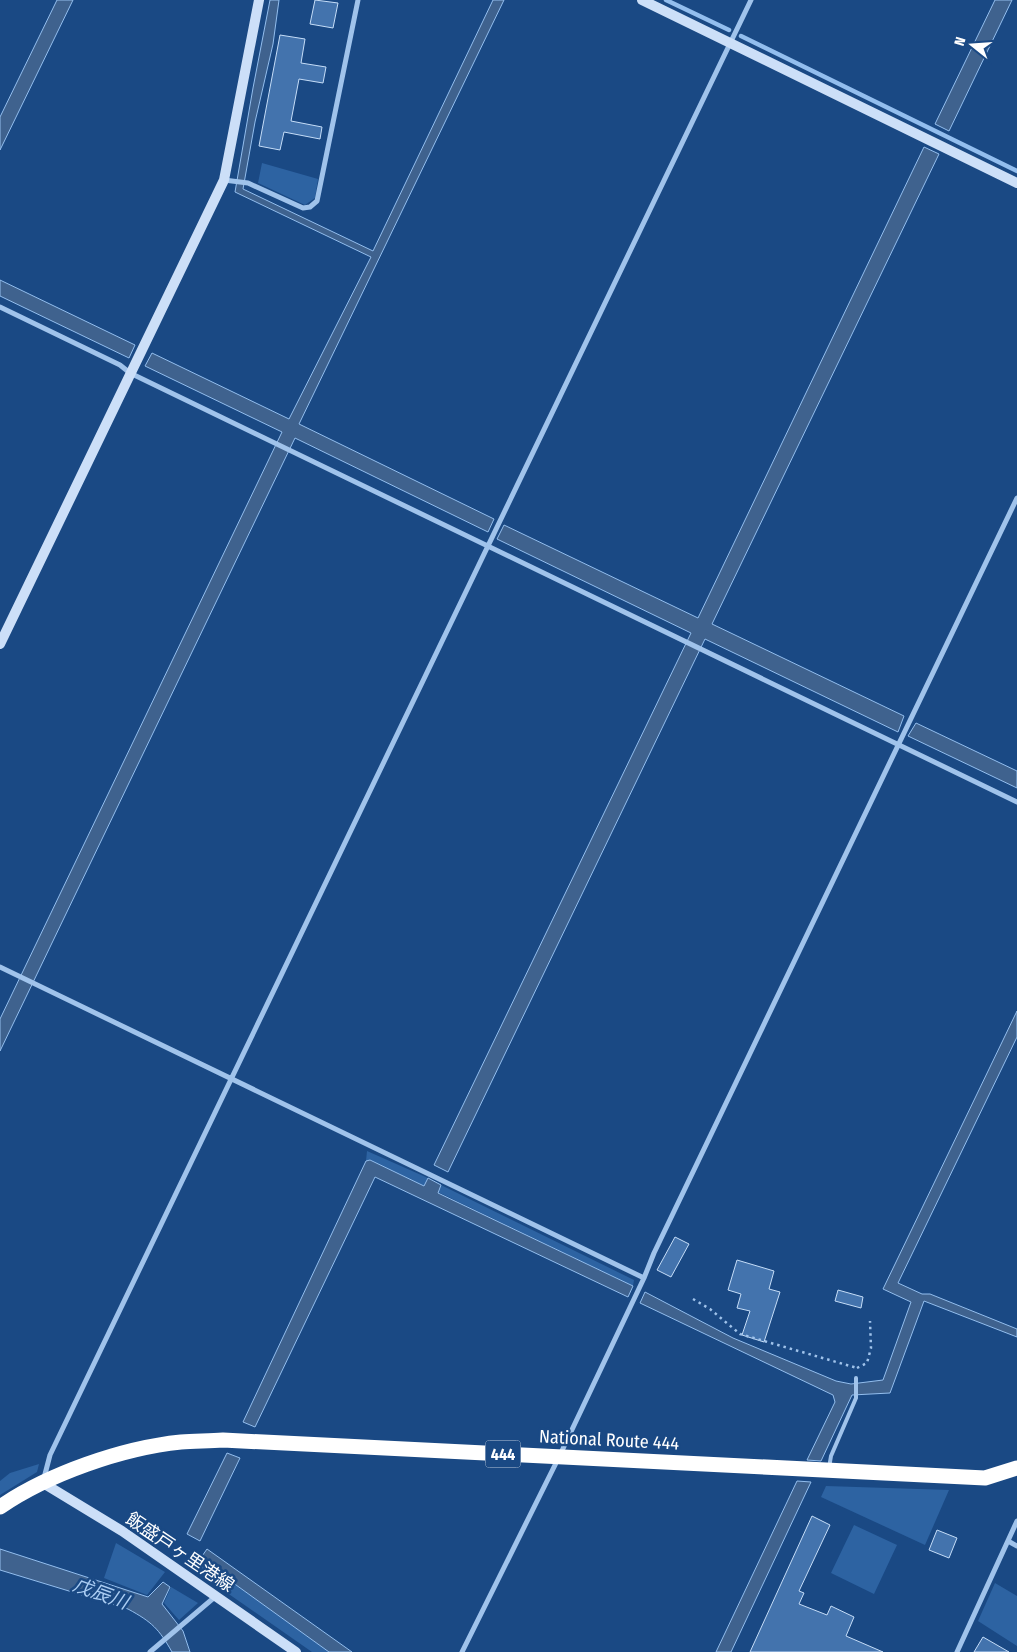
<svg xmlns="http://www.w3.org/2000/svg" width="1017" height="1652" viewBox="0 0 1017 1652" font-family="'Fira Sans Condensed','Noto Sans JP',sans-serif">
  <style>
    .green { fill: #2d63a2 }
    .water { fill: #3f628e; stroke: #93beee }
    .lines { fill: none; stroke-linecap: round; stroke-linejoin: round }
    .stream { stroke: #93beee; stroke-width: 4.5 }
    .building { fill: #4373ad; stroke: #c5ddf8 }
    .path { stroke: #a0c3eb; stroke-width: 2.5; stroke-dasharray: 2.5 4; stroke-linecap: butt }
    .lane { stroke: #a0c3eb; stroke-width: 4 }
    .street { stroke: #a0c3eb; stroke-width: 5 }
    .secondary { stroke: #ccdff8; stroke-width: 10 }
    .highway { stroke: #fff; stroke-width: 15 }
    .labels { text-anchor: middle; stroke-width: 5; stroke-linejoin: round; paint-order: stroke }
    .shield { fill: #1a4984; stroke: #bac8da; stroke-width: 1 }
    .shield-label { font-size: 16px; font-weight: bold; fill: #fff }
    .street-label { font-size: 18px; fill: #fff; stroke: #1a4984 }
    .water-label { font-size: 19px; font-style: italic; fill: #abcdf3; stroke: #1a4984 }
  </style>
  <rect width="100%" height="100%" fill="#1a4984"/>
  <path class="green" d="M262,163L318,179L315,198L305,205L258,183Z
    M367,1151L428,1178L424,1186L370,1160L366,1161Z
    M441,1185L634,1280L633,1286L438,1192Z
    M39,1464L37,1472L0,1495V1481L10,1473Z
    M826,1486L949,1490L925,1545L821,1497Z
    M854,1525L897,1545L874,1594L831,1573Z
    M116,1543L165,1572L147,1595L104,1578Z
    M200,1559L329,1652H312L193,1569Z
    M995,1583L1017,1596V1646L978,1621Z
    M171,1587L198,1603L179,1620L164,1603Z"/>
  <path class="water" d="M57,0H73L0,150V117Z
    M270,0H279L273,44L255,122L243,189L373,251L493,0H504L299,424L494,519L488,532L295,438L0,1051V1019L282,432L145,366L152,353L289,419L371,257L235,192L253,88Z
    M995,0H1012L949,131L935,124Z
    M924,147L939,154L712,624L904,716L898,732L705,639L448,1172L434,1165L691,633L497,539L504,525L698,618Z
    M0,280L135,345L129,358L0,296Z
    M916,723L1017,771V788L908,736Z
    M1017,1011V1037L898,1283L922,1294H930L1017,1329V1337L924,1301L890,1393L852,1395L821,1461L807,1460L835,1402L833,1395L640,1303L645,1292L733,1338L836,1381L851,1384L883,1380L911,1302L883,1289Z
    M370,1160L424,1186L428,1178L441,1185L438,1193L633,1286L628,1297L375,1177L255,1427L243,1422L366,1161Z
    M227,1453L240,1458L200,1541L187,1534Z
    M797,1481L811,1482L731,1652H716Z
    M0,1549L148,1597L163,1582L170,1587L162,1604L183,1631L190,1652H172C159,1629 152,1622 128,1609L0,1570Z
    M207,1549L352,1652H329L200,1559Z"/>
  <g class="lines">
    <path class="stream" d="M666,0L729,30
      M741,36L1017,171"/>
  </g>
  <path class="building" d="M315,0L338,3L333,28L310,24Z
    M280,35L305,39L301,63L326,67L323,83L299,79L291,121L322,127L320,139L284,132L280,150L259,146Z
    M675,1237L689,1244L671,1277L657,1270Z
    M737,1260L774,1271L769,1289L780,1292L764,1342L742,1335L750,1311L737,1308L741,1294L728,1290Z
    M838,1290L863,1297L861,1308L835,1301Z
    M812,1516L830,1525L799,1591L804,1593L799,1604L827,1615L831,1606L854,1617L846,1636L883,1652H750Z
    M937,1530L957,1538L949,1558L929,1550Z
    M983,1637L1009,1652H974Z"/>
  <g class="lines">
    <path class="path" d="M693,1299L710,1309L740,1334L857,1368
      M857,1368L867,1363L871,1348L870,1321"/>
    <path class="lane" d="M829,1468L831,1456L856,1398V1378"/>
    <path class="street" d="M224,180L248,183L303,208L310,207L317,201L358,0
      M0,307L120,365L130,373L1017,802
      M0,967L644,1278L559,1457L462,1652
      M644,1278L654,1253L1017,498
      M44,1478L50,1455L751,0
      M1008,1541L1017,1546
      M150,1652L216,1596
      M957,1652L1017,1521"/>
    <path class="secondary" d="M642,0L1017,183
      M0,644L224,180L259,0
      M43,1483L122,1531L296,1652"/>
    <path class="highway" d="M0,1507C48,1474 122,1448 181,1442C195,1441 209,1441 223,1440L985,1478L1017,1468"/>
  </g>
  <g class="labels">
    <rect class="shield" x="485.5" y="1440.5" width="35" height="27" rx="4"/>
    <g class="shield-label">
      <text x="503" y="1460">444</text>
    </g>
    <g class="street-label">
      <text transform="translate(609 1440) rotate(3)" y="6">National Route 444</text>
      <text transform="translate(180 1552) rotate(34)" y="6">飯盛戸ヶ里港線</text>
    </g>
    <g class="water-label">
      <text transform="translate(101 1593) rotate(20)" y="7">戊辰川</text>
    </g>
  </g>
  <g transform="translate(972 45) rotate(287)" stroke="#1a4984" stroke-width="4" paint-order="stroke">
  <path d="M0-4L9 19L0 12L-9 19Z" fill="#ffffff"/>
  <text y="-8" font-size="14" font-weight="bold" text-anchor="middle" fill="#ffffff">N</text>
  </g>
</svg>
